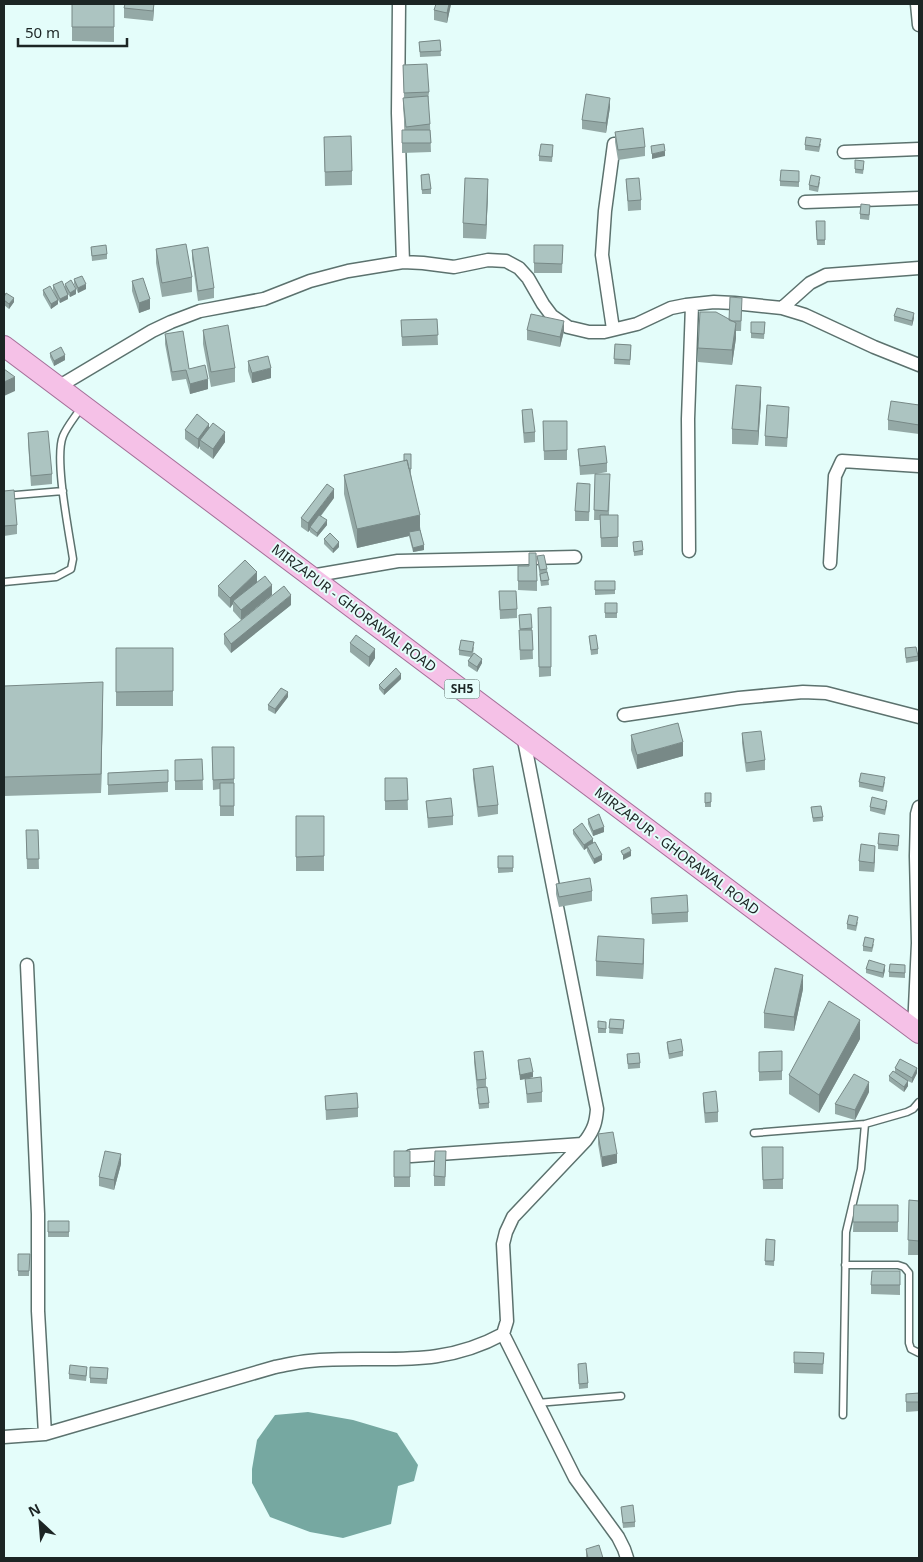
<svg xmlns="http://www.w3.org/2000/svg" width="923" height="1562" viewBox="0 0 923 1562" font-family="'Noto Sans',sans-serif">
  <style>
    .water { fill: #76a8a1 }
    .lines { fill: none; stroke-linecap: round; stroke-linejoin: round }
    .lane-casing { stroke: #5c726e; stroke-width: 9 }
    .street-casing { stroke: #5c726e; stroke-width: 15 }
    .primary-casing { stroke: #a46f98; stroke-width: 22 }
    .lane { stroke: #fff; stroke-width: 6 }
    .street { stroke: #fff; stroke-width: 12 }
    .primary { stroke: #f5c1e7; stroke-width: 20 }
    .wall { fill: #94a9a6 }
    .shaded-wall { fill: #788987 }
    .building { fill: #acc4c1; stroke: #788987 }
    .labels { text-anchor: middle; stroke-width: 4; stroke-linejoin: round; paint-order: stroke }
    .shield { fill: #e4fdfa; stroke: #586664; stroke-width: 1 }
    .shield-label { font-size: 12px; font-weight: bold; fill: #1c2524 }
    .street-label { font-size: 14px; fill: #1c2524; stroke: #e4fdfa }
  </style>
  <rect width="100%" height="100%" fill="#e4fdfa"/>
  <path class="water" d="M308,1412L353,1420L397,1433L418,1465L414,1481L398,1486L391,1524L343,1538L310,1532L270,1517L252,1483V1469L257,1440L275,1415Z"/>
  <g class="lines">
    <g class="lane-casing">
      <path id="lane" d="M4,496L63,491
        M4,582L56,577L71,569L73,559C69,532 54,458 63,436C67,426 76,416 82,406
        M754,1133L865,1124
        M845,1265H898L904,1267L909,1273V1343L911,1349L919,1353
        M537,1403L621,1396
        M843,1415L846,1232L861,1169L865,1124L907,1112L913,1109L919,1102"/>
    </g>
    <g class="street-casing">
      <path id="street" d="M399,4L398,113L403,262
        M917,4L919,25
        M844,152L919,149
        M805,202L919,198
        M782,308L810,283L826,275L919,268
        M613,329L602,255L605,211L614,144
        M58,387L152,331L171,322L200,311L264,299L310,281L348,271L403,262L423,263L454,267L488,260L506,261L519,268L528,278L543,304L552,316L568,327L589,332H604L637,324L671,308L686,305L714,302L734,303L782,308L805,315L874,347L919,365
        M689,551L688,419L692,305
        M830,563L835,476L842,461L919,466
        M311,576L398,561L575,557
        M624,715L739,698L803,692L826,693L919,717
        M27,965L38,1214V1311L45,1434
        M914,1029L918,943L916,856L917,814L919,807
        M411,1156L582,1144
        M503,1334L575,1478L618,1537L624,1549L627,1558
        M4,1437L45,1434L275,1367C286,1365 297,1362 309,1361C380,1354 435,1371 503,1334L507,1321L503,1244L506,1232L513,1217L586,1140C594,1129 596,1122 597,1109L523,735"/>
    </g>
    <g class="primary-casing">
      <path id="primary" d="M4,346L919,1033"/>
    </g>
    <use href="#lane" class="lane"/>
    <use href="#street" class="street"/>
    <use href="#primary" class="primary"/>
  </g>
  <path class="wall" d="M72,4H114V42L72,41Z
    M154,4L153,21L124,18V8Z
    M451,4L447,23L434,20V10Z
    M440,40L441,56L420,57L419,42Z
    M403,65L429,92L428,101L430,124L431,152L402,153V130H405L403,108V98H404Z
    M610,107L606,133L582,129V120Z
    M615,132L645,147V156L618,160L615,142Z
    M324,137L352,171V185L325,186Z
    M821,144L819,152L805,150V145Z
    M553,150L552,162L539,161V156Z
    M864,166L863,174L855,173V169Z
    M799,171V187L780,186V181Z
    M421,175L431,189V194H422Z
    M626,179L641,200V210L628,211Z
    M820,182L818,192L809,190V185Z
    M488,193L486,239L463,238V223Z
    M870,210L869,220L860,219V214Z
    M816,221H825V245H817Z
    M534,245H563L562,273H534Z
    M91,247L107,254V259L92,261Z
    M156,249L192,277V292L162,297L156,263Z
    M192,250L214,288V298L198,301L192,259Z
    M74,279L86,289L78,293L74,284Z
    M132,281L150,309L139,313L132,291Z
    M65,284L76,294L70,297L68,294V299L60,303L58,300V304L51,309L43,295V290L56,297L53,290V285L65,288Z
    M4,297L14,302L9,309L4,305Z
    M742,307L741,331H736V338L732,365L698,362V348Z
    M894,316L914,318L912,326L894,321Z
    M437,319L438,345L402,346L401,320Z
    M765,322L764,339L751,338V333Z
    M203,330L235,368V382L211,387L203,344Z
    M527,330L564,331L560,347L527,340Z
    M165,334L189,369L208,389L190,394L186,379L172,381L165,344Z
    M615,344L631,345L630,365L614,364Z
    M50,353L65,360L54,366L50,357Z
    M248,361L271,378L252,383L248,371Z
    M761,401L758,445L732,444V429Z
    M919,405V434L888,430V420Z
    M522,410L535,432V442L524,443L522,420Z
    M789,416L787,447L765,446V436Z
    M543,421H567V460H544Z
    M209,428L225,442L213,459L200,449V446L198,449L185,439V430Z
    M28,433L52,474V484L31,486L28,443Z
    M578,449L607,463V472L596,474L610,484L609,515H618V547H601L600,520H594L595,474L580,475Z
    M411,454V474L424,550L413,552L409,536L357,548L344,494V475L404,461Z
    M4,491L17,525V534L4,536Z
    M590,493L589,521H575V511Z
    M334,498L321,516L327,525L317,537L310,532V530L308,532L301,527V518Z
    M324,539L339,547L333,553L324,544Z
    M633,542L643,550V555L634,556Z
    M529,553L537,581V591L518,590V566H529Z
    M537,556L547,569L549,585L541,586Z
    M595,581H615V594L595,595Z
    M257,582L272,595L241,620L233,611V604L230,608L218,596V586Z
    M499,591L517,609V618L500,619Z
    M605,603L617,613V618H605Z
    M291,605L231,653L224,644V634Z
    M551,607V676L539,677L538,608Z
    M519,615L532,628L533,659L520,660L519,630H520Z
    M589,636L598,649V654L591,655Z
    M350,643L375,658L369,667L350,652Z
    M474,647L473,655L482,663L477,672L468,666V661L471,657L459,655V650Z
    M116,648H173V706H116Z
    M905,648L918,656V661L906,663Z
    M401,679L384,695L379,689V685Z
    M4,686L103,700L101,793L4,796Z
    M288,697L275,714L268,710V705Z
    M742,733L765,760V770L746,772L742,743Z
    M631,735L683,756L637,769L631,750Z
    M212,747H234V816H220V789L213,790Z
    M202,759L203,790H175V760Z
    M473,769L498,805V814L478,817L473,778Z
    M168,770V792L108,795V773Z
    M385,778H407L408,810H385Z
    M859,782H885L883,792L859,787Z
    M705,793H711V807H705Z
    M426,801L453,816V825L428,828Z
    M887,805L885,815L870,811V807Z
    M811,807L823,817V821L813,822Z
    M296,816H324V871H296Z
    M588,819L604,832L593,836L588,824Z
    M26,830H38L39,869H27Z
    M573,830L593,843L602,860L594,864L587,851V848L584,850L573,834Z
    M899,840L898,851L878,849V844Z
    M875,855L874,872L859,871V861Z
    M498,856L513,868V872L498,873Z
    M556,884L592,891V901L559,907L556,894Z
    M651,898L688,912V922L652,924Z
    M858,922L856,931L847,929V924Z
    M874,944L872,952L863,951V946Z
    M644,953L643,979L596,976V961Z
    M866,969L885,970L883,978L866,973Z
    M905,970V978L889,977V972Z
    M803,989L794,1031L764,1028V1013Z
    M610,1019L624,1020L623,1034L609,1033Z
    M598,1021L606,1027V1033H598Z
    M860,1039L819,1113L789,1094V1075Z
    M667,1042L683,1051V1056L669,1059L667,1047Z
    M782,1051V1080L759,1081V1052Z
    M474,1052L486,1079V1088L489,1103V1108L479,1109L474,1062Z
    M627,1054L640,1063V1068L628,1069Z
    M518,1060L533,1077L526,1079L542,1092V1102L527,1103L525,1079L520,1080L518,1065Z
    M895,1068L917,1073L912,1083L908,1081V1086L904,1092L889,1081V1076L895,1071Z
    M869,1092L855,1120L835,1114V1104Z
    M703,1093L718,1112V1122L705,1123L703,1102Z
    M325,1096L358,1108V1117L326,1120Z
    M598,1134L617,1163L602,1167L598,1144Z
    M762,1147H783V1189H763Z
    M394,1151H410V1187H394Z
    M446,1161L445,1186H434V1176Z
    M121,1164L114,1190L99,1186V1177Z
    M909,1200L919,1201V1255H908Z
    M854,1205H898V1232H853Z
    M48,1221H69V1237H48Z
    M766,1239L775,1240L774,1266L765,1265Z
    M18,1254H30L29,1276H18Z
    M900,1271V1295L871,1294V1285Z
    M824,1353L823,1374L794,1373V1363Z
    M578,1364L588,1383V1388L579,1389Z
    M108,1368L107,1384L90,1383V1378Z
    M87,1372L86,1381L69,1379V1374Z
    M919,1393V1411L906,1412V1394Z
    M621,1507L635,1522V1527L623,1528Z
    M586,1549L603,1558H586Z"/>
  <path class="shaded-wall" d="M154,4V8L153,21V11Z
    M449,4H451L447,23V13Z
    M610,98V107L606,133V123Z
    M665,151V156L652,159V154Z
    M488,179V193L486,239V225Z
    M86,284V289L78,293V288Z
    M76,289V294L70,297V293Z
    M68,295V299L60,303V299Z
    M14,298V302L9,309V304Z
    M150,299V309L139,313V303Z
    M58,300V304L51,309V304Z
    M914,313V318L912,326V321Z
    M564,321V331L560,347V337Z
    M736,323V338L732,365V350Z
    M65,355V360L54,366V361Z
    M271,368V378L252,383V373Z
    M15,377V391L4,396V382Z
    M208,379V389L190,394V384Z
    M761,387V401L758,445V431Z
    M209,424V434L200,440V446L198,449V439Z
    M225,432V442L213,459V449Z
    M334,489V498L311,528L310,527V530L308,532V523Z
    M420,515V534L409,532V536L357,548V529Z
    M327,520V525L317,537V533Z
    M339,542V547L333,553V549Z
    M424,545V550L413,552V548Z
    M257,572V582L233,601V604L230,608V598Z
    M272,585V595L241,620V610Z
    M291,595V605L231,653V644Z
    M375,649V658L369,667V657Z
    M482,659V663L477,672V667Z
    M401,674V679L384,695V690Z
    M103,682V700L101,793V774Z
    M288,692V697L275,714V709Z
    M683,742V756L637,769V755Z
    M604,827V832L593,836V831Z
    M593,839V844L584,850V845Z
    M875,846V855L874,872V863Z
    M631,851V856L623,860V855Z
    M602,855V860L594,864V859Z
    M644,939V953L643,979V964Z
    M885,965V970L883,978V973Z
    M803,975V989L794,1031V1017Z
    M860,1020V1039L819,1113V1095Z
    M917,1068V1073L912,1083V1078Z
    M533,1072V1077L520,1080V1075Z
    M908,1081V1086L904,1092V1087Z
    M869,1082V1092L855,1120V1110Z
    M121,1154V1164L114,1190V1180Z
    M617,1154V1163L602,1167V1157Z"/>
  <path class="building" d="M72,4H114V27H72Z
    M125,4H154L153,11L124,8Z
    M436,4H449L447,13L434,10Z
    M440,40L441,51L420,52L419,42Z
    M427,64L429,92L404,93L403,65Z
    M586,94L610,98L606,123L582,120Z
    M428,96L430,124L406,127L403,98Z
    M643,128L645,147L618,150L615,132Z
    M402,130H430L431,143H402Z
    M351,136L352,171L325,172L324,137Z
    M806,137L821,139L819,147L805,145Z
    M541,144L553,145L552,157L539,156Z
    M664,144L665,151L652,154L651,146Z
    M855,160L864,161L863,170L855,169Z
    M781,170L799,171V182L780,181Z
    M429,174L431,189L422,190L421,175Z
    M811,175L820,177L818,187L809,185Z
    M465,178L488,179L486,225L463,223Z
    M639,178L641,200L628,201L626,179Z
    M861,204L870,205L869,215L860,214Z
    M816,221H825V240H817Z
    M186,244L192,277L162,283L156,249Z
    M106,245L107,254L92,256L91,247Z
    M534,245H563L562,264L534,263Z
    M208,247L214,288L198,291L192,250Z
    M82,276L86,284L78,288L74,279Z
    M143,278L150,299L139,303L132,281Z
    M71,280L76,289L70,293L65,284Z
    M62,281L68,295L60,299L53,285Z
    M50,286L58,300L51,304L43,290Z
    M6,293L14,298L9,304L4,300V297Z
    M730,297L742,298L741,321H731L729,320Z
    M897,308L914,313L912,321L894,316Z
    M700,312H716L736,323L732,350L698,348Z
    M531,314L564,321L560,337L527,330Z
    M437,319L438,335L402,337L401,320Z
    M751,322H765L764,334L751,333Z
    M228,325L235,368L211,372L203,330Z
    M183,331L189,369L205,365L208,379L190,384L186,370L172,372L165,334Z
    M615,344L631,345L630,360L614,359Z
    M61,347L65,355L54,361L50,353Z
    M268,356L271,368L252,373L248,361Z
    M4,369L15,377L4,382Z
    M736,385L761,387L758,431L732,429Z
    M891,401L919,405V425L888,420Z
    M767,405L789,407L787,438L765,436Z
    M532,409L535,432L524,433L522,410Z
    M197,414L209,424L198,439L185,430Z
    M543,421H567V450L544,451Z
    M213,423L225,432L213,449L200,440Z
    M48,431L52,474L31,476L28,433Z
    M605,446L607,463L580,466L578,449Z
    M404,454H411V469H409L407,460L404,461Z
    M407,460L420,515L357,529L344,475Z
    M595,474H610L608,511L594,510Z
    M577,483L590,484L589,512L575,511Z
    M327,484L334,489L308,523L301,518Z
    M14,490L17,525L4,526V491Z
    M319,515L327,520L317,533L310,527Z
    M600,515H618V537L601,538Z
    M420,530L424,545L413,548L409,532Z
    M330,533L339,542L333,549L324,539Z
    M642,541L643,550L634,552L633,542Z
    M529,553H536L537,581H518V566H529Z
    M544,555L547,569L540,570L537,556Z
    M245,560L257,572L230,598L218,586Z
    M547,572L549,580L541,581L540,574Z
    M265,576L272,585L241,610L233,601Z
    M595,581H615V590H595Z
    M284,586L291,595L231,644L224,634Z
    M499,591H516L517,609L500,610Z
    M605,603H617V613H605Z
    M551,607V667H539L538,608Z
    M531,614L532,628L520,629L519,615Z
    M519,630H532L533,650H520Z
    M356,635L375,649L369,657L350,643Z
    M596,635L598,649L591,650L589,636Z
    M461,640L474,642L472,652L459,650Z
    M916,647L918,656L906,658L905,648Z
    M116,648H173V691L116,692Z
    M474,653L482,659L477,667L468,661Z
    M396,668L401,674L384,690L379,685Z
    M103,682L101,774L4,777V686Z
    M281,688L288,692L275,709L268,705Z
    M678,723L683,742L637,755L631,735Z
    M761,731L765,760L746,763L742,733Z
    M212,747H234V779L213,780Z
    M202,759L203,780L175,781V760Z
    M493,766L498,805L478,807L473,769Z
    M168,770V782L108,785V773Z
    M861,773L885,777L883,787L859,782Z
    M385,778H407L408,800L385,801Z
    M220,783H234V806H220Z
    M705,793H711V802L705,803Z
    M872,797L887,801L885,810L870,807Z
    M451,798L453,816L428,818L426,801Z
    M821,806L823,817L813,818L811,807Z
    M599,814L604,827L593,831L588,819Z
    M296,816H324V856L296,857Z
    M582,823L593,839L584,845L573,830Z
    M26,830H38L39,859H27Z
    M879,833L899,835L898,846L878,844Z
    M595,842L602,855L594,859L587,846Z
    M861,844L875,846L874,863L859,861Z
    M629,847L631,851L623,855L621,851Z
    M498,856H513V868H498Z
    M590,878L592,891L559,897L556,884Z
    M687,895L688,912L652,914L651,898Z
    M849,915L858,917L856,926L847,924Z
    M598,936L644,939L643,964L596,961Z
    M865,937L874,939L872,948L863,946Z
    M869,960L885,965L883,973L866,969Z
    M890,964L905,965V973L889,972Z
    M775,968L803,975L794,1017L764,1013Z
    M829,1001L860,1020L819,1095L789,1075Z
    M610,1019L624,1020L623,1029L609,1028Z
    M598,1021L606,1022V1029L598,1028Z
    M681,1039L683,1051L669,1054L667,1042Z
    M483,1051L486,1079L477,1080L474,1052Z
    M782,1051V1071L759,1072V1052Z
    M639,1053L640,1063L628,1064L627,1054Z
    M530,1058L533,1072L520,1075L518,1060Z
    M900,1059L917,1068L912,1078L895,1068Z
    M893,1071L908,1081L904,1087L889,1076Z
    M854,1074L869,1082L855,1110L835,1104Z
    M541,1077L542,1092L527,1094L525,1079Z
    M487,1087L489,1103L479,1104L477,1088Z
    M716,1091L718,1112L705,1113L703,1093Z
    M357,1093L358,1108L326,1110L325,1096Z
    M613,1132L617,1154L602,1157L598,1134Z
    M762,1147H783V1179L763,1180Z
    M105,1151L121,1154L114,1180L99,1177Z
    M394,1151H410V1177H394Z
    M435,1151H446L445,1177L434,1176Z
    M909,1200L919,1201V1241L908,1240Z
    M854,1205H898V1222H853Z
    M48,1221H69V1232H48Z
    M766,1239L775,1240L774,1261H765Z
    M18,1254H30L29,1271H18Z
    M872,1271H900V1285H871Z
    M794,1352L824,1353L823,1364L794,1363Z
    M586,1363L588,1383L579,1384L578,1364Z
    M70,1365L87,1367L86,1376L69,1374Z
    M90,1367L108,1368L107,1379L90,1378Z
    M919,1393V1402H906V1394Z
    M633,1505L635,1522L623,1523L621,1507Z
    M599,1545L603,1558H588L586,1549Z"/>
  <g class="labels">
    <rect class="shield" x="444.5" y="679.5" width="35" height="19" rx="4"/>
    <g class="shield-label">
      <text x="462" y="693">SH5</text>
    </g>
    <g class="street-label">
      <text transform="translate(354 608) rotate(37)" y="5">MIRZAPUR - GHORAWAL ROAD</text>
      <text transform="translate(677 851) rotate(37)" y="5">MIRZAPUR - GHORAWAL ROAD</text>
    </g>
  </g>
  <rect width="923" height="1562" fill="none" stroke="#1c2524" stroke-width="10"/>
  <g transform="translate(40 1522) rotate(334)" stroke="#e4fdfa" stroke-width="4" paint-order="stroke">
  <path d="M0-4L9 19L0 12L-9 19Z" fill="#1c2524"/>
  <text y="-8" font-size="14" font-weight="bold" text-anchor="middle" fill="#1c2524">N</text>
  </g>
  <path d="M18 38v8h109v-8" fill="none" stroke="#1c2524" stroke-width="2.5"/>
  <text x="25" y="38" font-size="15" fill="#1c2524" stroke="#e4fdfa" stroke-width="4" paint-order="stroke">50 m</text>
</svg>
